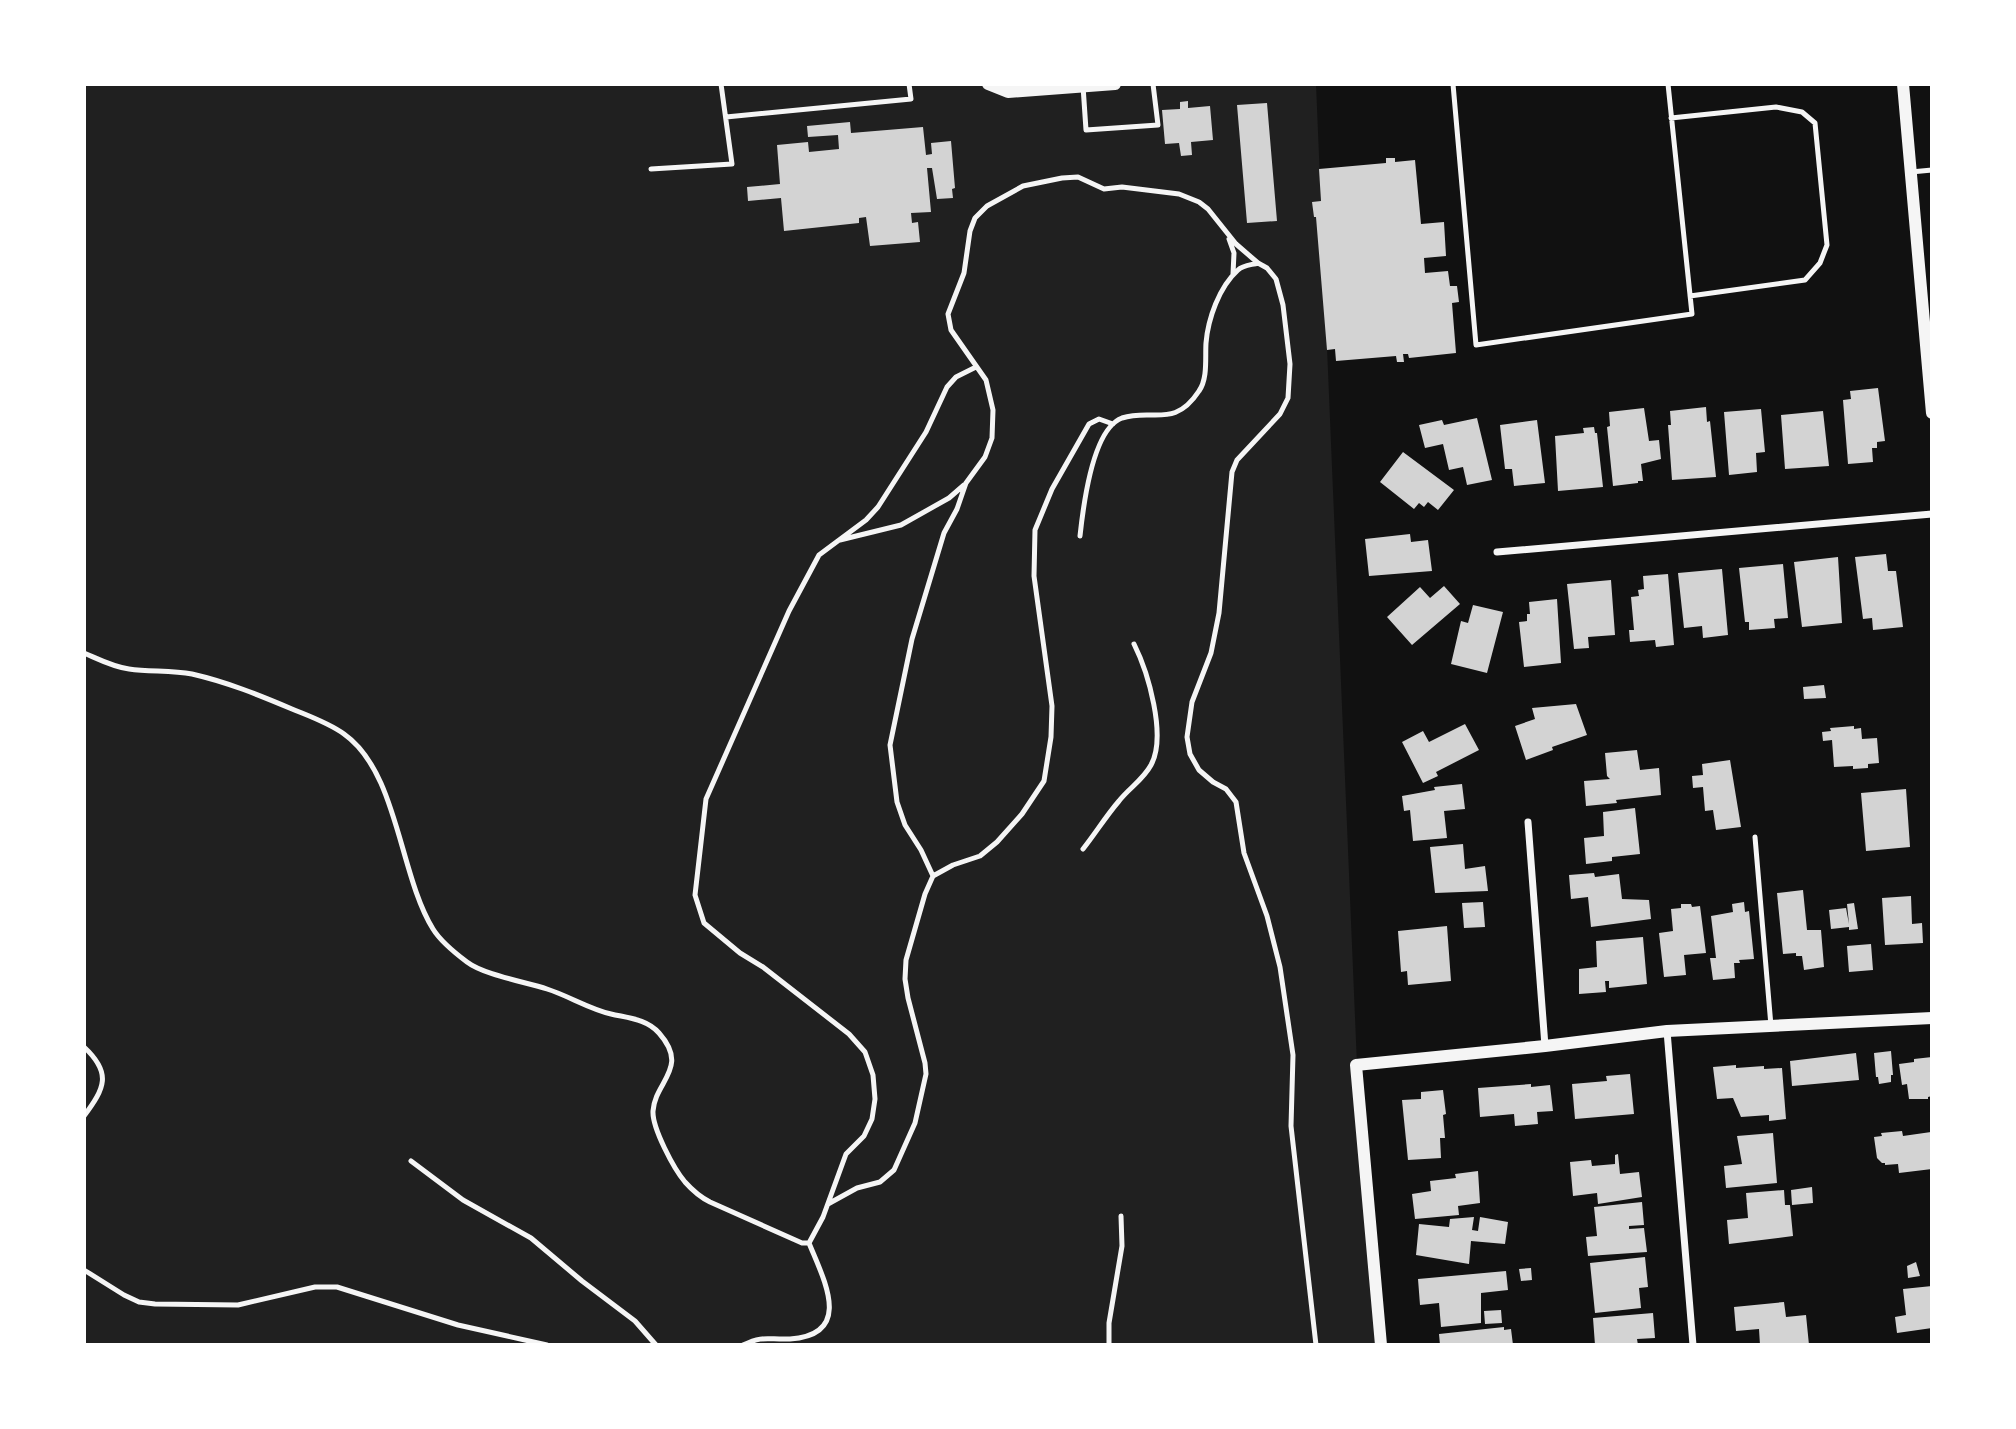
<svg xmlns="http://www.w3.org/2000/svg" width="2016" height="1429" viewBox="0 0 2016 1429" font-family="Commissioner,sans-serif">
  <style>
    .green { fill: #202020 }
    .building { fill: #d3d3d3 }
    .lines { fill: none; stroke-linecap: round; stroke-linejoin: round }
    .service { stroke: #f5f5f5; stroke-width: 5 }
    .minor { stroke: #f5f5f5; stroke-width: 7 }
    .tertiary { stroke: #f5f5f5; stroke-width: 12 }
  </style>
  <rect width="100%" height="100%" fill="#111"/>
  <path class="green" d="M84,84H985L990,87L1098,84H1316L1357,1065L1381,1345H84Z"/>
  <path class="building" d="M1188,101V108L1210,106L1213,140L1191,142L1192,155L1181,156L1179,143L1165,144L1162,110L1180,109V102Z
    M1267,103L1277,221L1247,223L1237,105Z
    M850,122L851,133L923,127L926,155L932,154L931,143L951,141L955,188L952,189L953,198L937,199L932,168H927L931,212L911,213L912,223L918,222L920,242L870,246L866,217L859,218V223L784,231L781,198L748,201L747,187L780,184L777,145L808,142L809,152L839,149L838,135L808,137L807,126Z
    M1386,158H1395V162L1415,160L1421,224L1444,222L1446,256L1424,258L1425,273L1448,271L1450,286H1457L1459,302L1452,303L1456,353L1409,358L1408,354H1403L1404,362H1397L1396,356L1336,361L1335,349L1327,350L1316,217H1314L1312,202L1321,201L1319,169L1386,163Z
    M1878,388L1885,441L1877,442V448H1872L1873,462L1848,464L1843,400L1851,399L1850,391Z
    M1706,407L1707,422L1710,421L1716,477L1672,480L1668,425H1671L1670,411Z
    M1644,408L1649,441L1659,440L1661,459L1641,464L1643,481H1638V483L1613,486L1607,427L1610,426L1609,412Z
    M1761,409L1765,452L1756,453L1757,472L1729,475L1724,412Z
    M1823,411L1829,466L1785,469L1781,415Z
    M1477,418L1492,480L1467,485L1463,467L1449,470L1443,444L1425,448L1419,425L1442,420L1444,425Z
    M1537,420L1545,483L1514,486L1512,469H1505L1500,425Z
    M1594,427L1595,433H1597L1603,487L1558,491L1555,436L1584,433L1583,428Z
    M1403,452L1454,490L1438,510L1428,502L1424,507L1419,503L1414,509L1380,482Z
    M1410,534L1411,542L1428,540L1432,571L1369,576L1365,539Z
    M1886,554L1888,571H1896L1903,627L1873,630L1872,618L1863,619L1855,557Z
    M1838,557L1842,623L1802,627L1794,562Z
    M1783,564L1788,618L1774,619L1775,628L1749,630V622H1745L1739,568Z
    M1722,569L1728,635L1703,638L1702,626L1684,628L1678,573Z
    M1668,574L1674,645L1656,647L1655,640L1630,642L1629,630H1634L1631,597L1639,596L1638,590L1644,589L1643,576Z
    M1611,580L1615,635L1588,637L1589,648L1574,649L1567,584Z
    M1444,586L1460,604L1412,645L1387,617L1420,587L1430,598Z
    M1557,599L1561,663L1524,667L1519,622L1527,621V614H1530L1529,602Z
    M1473,605L1503,612L1487,673L1451,664L1461,621L1468,623Z
    M1824,685L1826,698L1804,699L1803,687Z
    M1576,704L1587,735L1552,747L1553,750L1526,760L1515,726L1535,719L1532,708Z
    M1465,724L1479,750L1436,772L1438,776L1423,783L1402,742L1423,731L1429,742Z
    M1854,726V729L1861,728L1862,739L1877,738L1879,763L1868,764V768L1853,769V766L1834,767L1832,740L1823,741L1822,732L1831,731L1830,728Z
    M1637,750L1640,770L1659,768L1661,795L1616,800L1617,803L1586,806L1584,781L1610,779L1607,776L1605,753Z
    M1730,760L1741,827L1716,830L1713,810L1705,811L1703,787L1693,788L1692,776L1703,775L1702,764Z
    M1462,784L1465,809L1444,811L1447,838L1413,841L1410,810L1404,811L1402,796L1435,790L1434,787Z
    M1906,789L1910,847L1866,851L1861,793Z
    M1635,808L1640,854L1612,857V861L1586,864L1584,838L1604,836L1603,812Z
    M1463,844L1465,869L1485,866L1488,891L1435,893L1430,847Z
    M1594,873L1595,877L1619,874L1622,899L1649,900L1651,919L1591,927L1588,897L1571,899L1569,875Z
    M1803,890L1807,930H1821L1824,967L1804,970L1802,956H1796V953L1783,954L1777,893Z
    M1911,896L1912,924L1922,923L1923,943L1885,945L1882,898Z
    M1483,902L1485,927L1464,928L1462,903Z
    M1744,902L1745,912L1749,911L1754,959L1739,960L1740,963H1734L1735,978L1713,980L1710,958H1716L1711,916L1733,912L1732,904Z
    M1854,903L1858,929L1849,930V927L1831,929L1829,910L1846,908L1849,924L1847,904Z
    M1681,904H1691L1692,907L1700,906L1706,953L1684,955L1686,975L1664,977L1659,933L1673,931L1671,909L1681,908Z
    M1447,926L1451,981L1408,985L1407,971L1401,972L1398,931Z
    M1643,937L1647,984L1609,988V981H1605L1606,992L1579,994V969L1597,967L1596,941Z
    M1871,944L1873,970L1849,972L1847,946Z
    M1891,1051L1893,1075H1891V1082L1879,1084L1878,1077H1876L1874,1053Z
    M1856,1053L1859,1080L1792,1086L1790,1061Z
    M1932,1057V1096L1928,1097V1099H1909L1907,1084L1902,1085L1899,1064L1914,1062V1059Z
    M1736,1065V1068L1764,1066V1069L1782,1068L1786,1119L1769,1121V1115L1741,1117L1733,1098L1717,1099L1713,1067Z
    M1630,1074L1634,1114L1575,1119L1572,1084L1607,1081L1606,1076Z
    M1531,1084V1087L1550,1085L1553,1111L1537,1112L1538,1124L1515,1126L1514,1114L1480,1117L1478,1088Z
    M1443,1090L1446,1114L1443,1115L1445,1138H1440L1441,1158L1408,1160L1402,1100L1421,1099V1092Z
    M1902,1131L1903,1136L1931,1132L1932,1169L1899,1173L1898,1164L1885,1165V1163H1882L1877,1158L1874,1137L1882,1136L1881,1133Z
    M1773,1133L1777,1183L1726,1188L1724,1166L1742,1164L1737,1136Z
    M1618,1154L1620,1174L1639,1172L1642,1197L1598,1204L1597,1193L1573,1196L1570,1162L1591,1160L1592,1166L1615,1164V1155Z
    M1478,1171L1480,1203L1458,1206L1459,1215L1415,1219L1412,1194L1431,1191L1430,1181L1456,1178L1455,1174Z
    M1812,1187L1813,1203L1792,1205L1791,1190Z
    M1784,1190L1785,1205H1790L1793,1236L1729,1244L1727,1220L1748,1218L1746,1193Z
    M1642,1202L1644,1225L1629,1226V1229L1644,1228L1647,1252L1588,1256L1586,1237L1597,1236L1594,1207Z
    M1474,1217L1472,1230L1478,1231L1480,1217L1508,1222L1505,1244L1471,1241L1469,1264L1416,1255L1419,1224L1449,1227L1450,1219Z
    M1645,1257L1648,1287L1639,1288L1641,1308L1595,1313L1590,1263Z
    M1916,1262L1920,1276L1908,1278L1907,1266Z
    M1531,1268L1532,1280L1521,1281L1519,1269Z
    M1506,1271L1508,1290L1481,1293V1323L1441,1327L1439,1303L1420,1305L1418,1279Z
    M1932,1286V1328L1897,1333L1895,1317L1906,1315L1903,1289Z
    M1784,1302L1786,1317L1806,1315L1809,1345H1760L1759,1329L1736,1331L1734,1307Z
    M1501,1310L1502,1323L1485,1324L1484,1311Z
    M1653,1313L1655,1338L1637,1339L1638,1345H1595L1593,1318Z
    M1504,1327V1330L1511,1329L1513,1345H1440L1439,1334Z"/>
  <g class="lines">
    <path class="service" d="M1453,84L1476,345L1692,314L1668,84
      M1083,86L1086,130L1158,125L1153,84
      M726,117L911,99L909,84
      M1671,118L1776,107L1802,112L1815,123L1827,245L1820,263L1805,280L1690,296
      M651,169L732,164L721,84
      M1911,172L1932,170
      M1229,239L1234,253L1233,274
      M1080,536C1083,508 1092,429 1122,418C1153,408 1174,429 1199,391C1208,378 1205,358 1206,343C1208,319 1219,287 1238,270C1243,265 1251,265 1258,263
      M840,540L901,525L949,498L964,485
      M84,653C98,659 113,667 129,669C150,672 171,670 192,674C227,682 259,695 292,709C309,716 329,723 344,734C398,772 399,874 433,929C441,942 455,953 467,962C484,975 526,982 547,989C569,996 589,1009 611,1014C628,1018 647,1019 659,1033C690,1068 655,1081 653,1111C652,1128 674,1169 685,1182C693,1191 700,1197 710,1202L802,1243H809
      M1755,837L1771,1026
      M1083,849C1095,834 1106,816 1119,801C1129,788 1143,780 1151,765C1167,736 1148,672 1134,644
      M933,876L921,850L905,825L897,802L890,745L912,639L944,533L957,509L966,483L985,457L992,438L993,410L986,380L951,330L948,314L964,273L970,231L975,218L987,206L1023,186L1062,178L1078,177L1104,189L1122,187L1179,194L1199,202L1208,209L1236,244L1258,263L1267,268L1276,279L1283,305L1290,364L1288,398L1280,414L1237,460L1232,472L1219,613L1211,653L1192,702L1187,737L1190,754L1199,770L1213,782L1226,789L1236,802L1244,853L1267,916L1280,967L1293,1055L1291,1126L1316,1345
      M84,1047C112,1073 105,1088 84,1116
      M411,1161L463,1200L531,1238L582,1281L635,1321L656,1345
      M828,1204L857,1188L880,1182L894,1170L915,1123L926,1074L925,1063L908,998L905,979L906,960L925,894L933,876L953,865L980,856L997,842L1022,814L1044,781L1051,737L1052,706L1034,576L1035,530L1052,489L1089,424L1099,419L1113,424
      M809,1243L823,1217L846,1154L864,1136L872,1119L875,1099L873,1075L865,1052L849,1034L763,967L740,953L704,923L695,895L706,799L789,611L819,555L866,520L878,507L926,432L947,387L956,377L976,367
      M84,1270L124,1295L139,1302L155,1304L238,1305L315,1287H337L458,1325L547,1345
      M743,1345C764,1335 768,1340 790,1339C855,1335 823,1278 809,1243
      M1109,1345V1323L1122,1246L1121,1216"/>
    <path class="minor" d="M1497,552L1932,514
      M1528,822L1545,1046
      M1667,1031L1693,1345"/>
    <path class="tertiary" d="M988,84L1008,92L1115,84
      M1903,84L1932,413
      M1381,1345L1356,1065L1545,1046L1667,1031L1932,1018"/>
  </g>
  <rect width="2016" height="1429" fill="none" stroke="#ffffff" stroke-width="172"/>
</svg>
